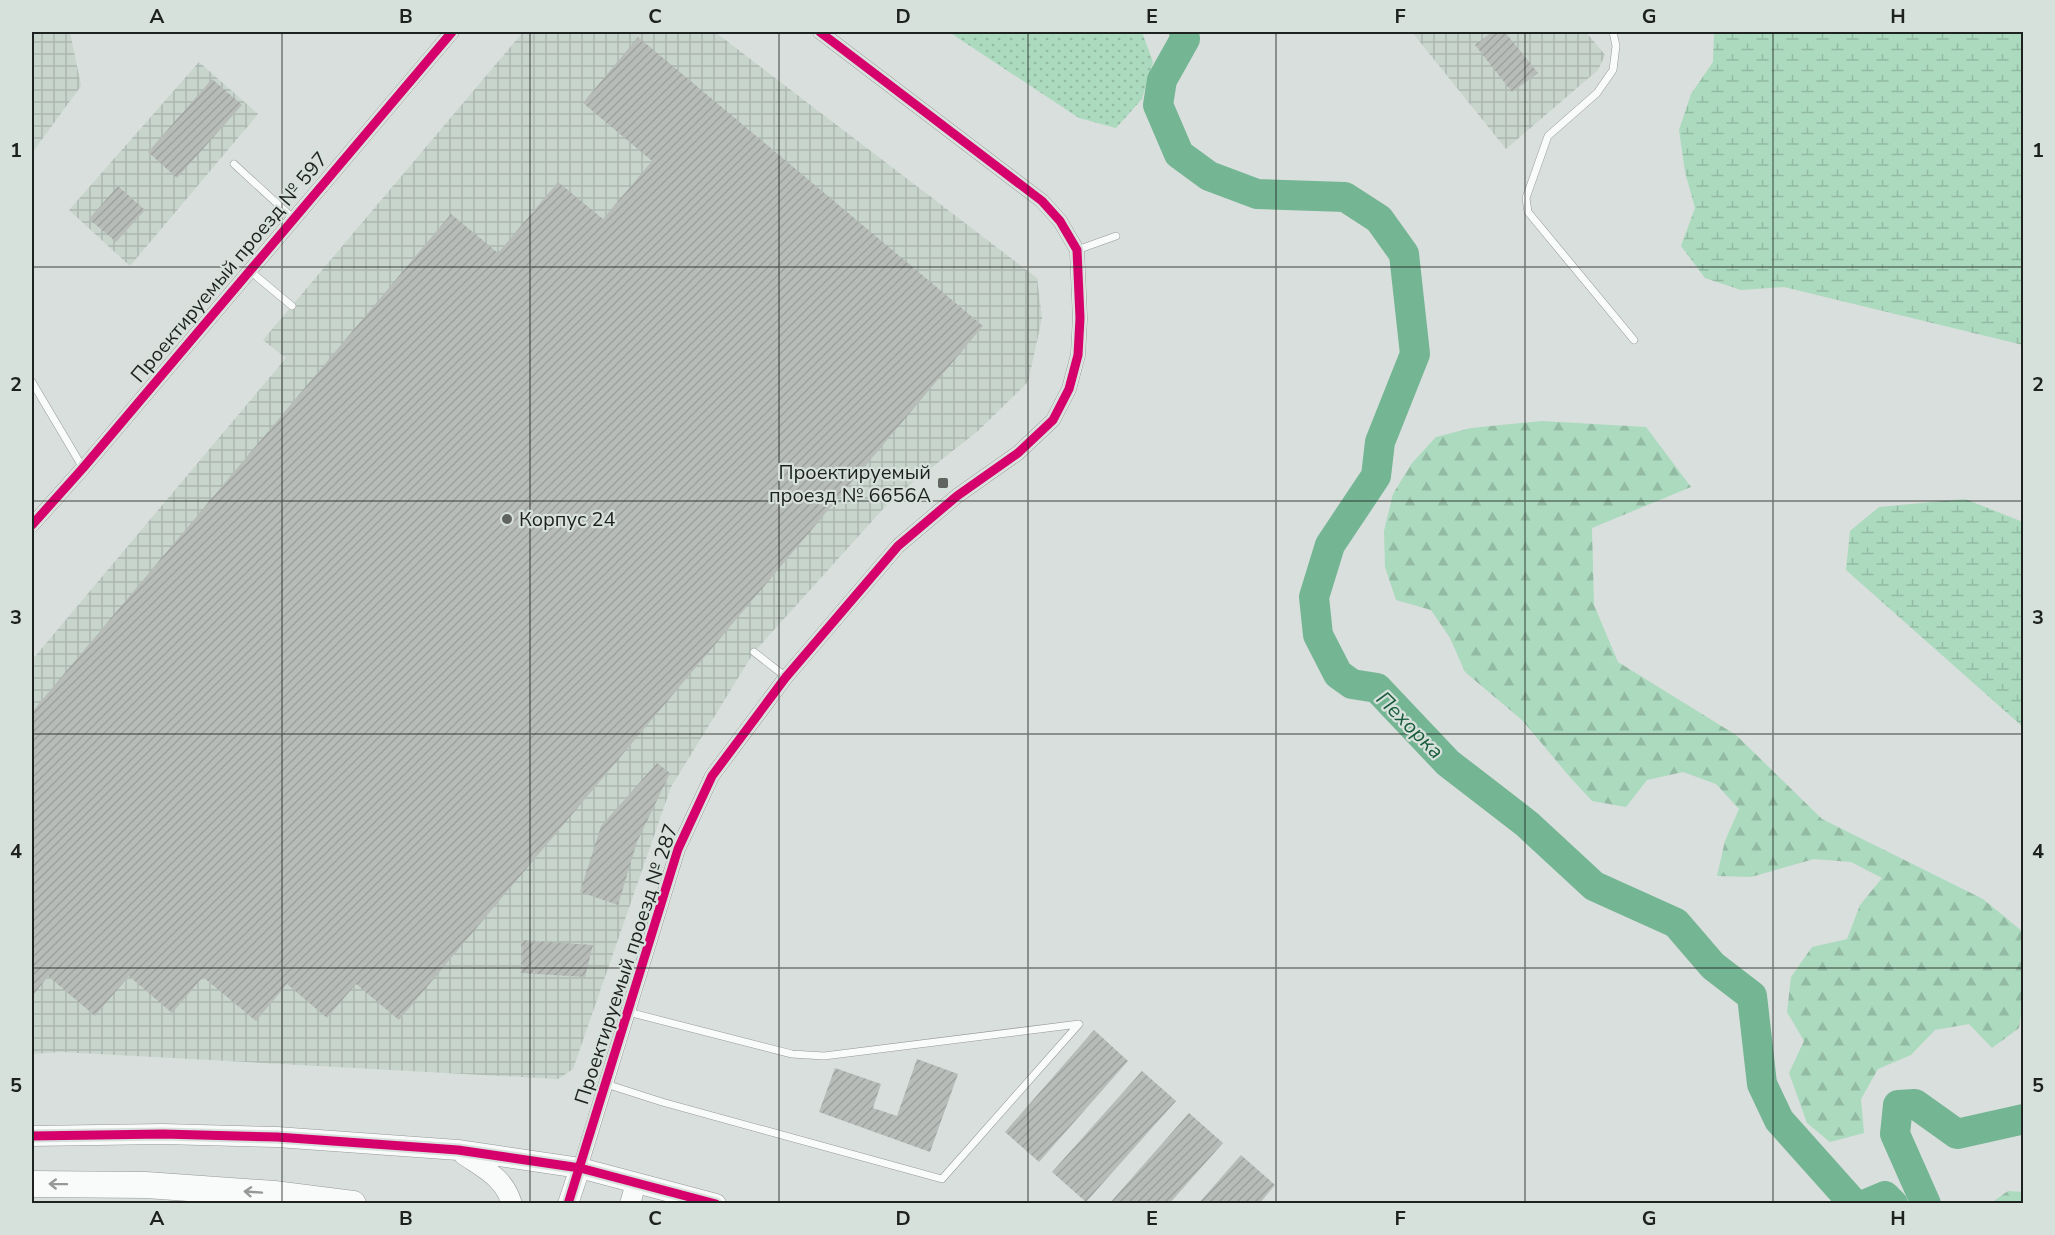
<svg xmlns="http://www.w3.org/2000/svg" width="2055" height="1235" viewBox="0 0 2055 1235" font-family="'Nunito Sans',sans-serif">
  <style>
    .industrial { fill: url(#industrial-grid) }
    .grass { fill: url(#grass-dots) }
    .forest { fill: url(#forest-firs) }
    .wetland { fill: url(#wetland-marsh) }
    .lines { fill: none; stroke-linecap: round; stroke-linejoin: round }
    .river { stroke: #74b594; stroke-width: 30 }
    .building { fill: url(#building-hatch) }
    .lane-casing { stroke: #949997; stroke-width: 8 }
    .street-casing { stroke: #949997; stroke-width: 15 }
    .secondary-casing { stroke: #949997; stroke-width: 21 }
    .highway-casing { stroke: #949997; stroke-width: 27 }
    .lane { stroke: #f9fafa; stroke-width: 7 }
    .street { stroke: #f9fafa; stroke-width: 14 }
    .secondary { stroke: #f9fafa; stroke-width: 20 }
    .highway { stroke: #f9fafa; stroke-width: 26 }
    .cycleway-casing { stroke: #d7e1db; stroke-width: 13 }
    .cycleway { stroke: #d6006c; stroke-width: 9 }
    .oneway { stroke: #969897 }
    .grid { fill: none; stroke: #1d211f; stroke-width: 1.5; stroke-opacity: 0.55 }
    .poi-dot { fill: #5f6461; stroke: #d7e1db; stroke-width: 2 }
    .labels { text-anchor: middle; stroke-width: 4.5; stroke-linejoin: round; paint-order: stroke }
    .street-label { font-size: 20px; fill: #1d211f; stroke: #d7e1db }
    .poi-label { font-size: 20px; fill: #1d211f; stroke: #d7e1db; text-anchor: end }
    .water-label { font-size: 21px; font-style: italic; fill: #185b3c; stroke: #d7e1db }
    .neatline { fill: none; stroke: #1d211f; stroke-width: 2 }
    .grid-label { font-size: 20px; text-anchor: middle; font-weight: bold; fill: #1d211f }
  </style>
  <defs>
    <pattern id="industrial-grid" width="8" height="8" patternUnits="userSpaceOnUse" patternTransform="scale(1.5)"><rect width="8" height="8" fill="#c8d5cd"/><path d="M0 4h8M4 0v8" fill="none" stroke="#abb7b0"/></pattern>
    <pattern id="grass-dots" width="8" height="8" patternUnits="userSpaceOnUse" patternTransform="scale(1.5)"><rect width="8" height="8" fill="#abdabf"/><path d="M2 2h.1M6 6h.1" fill="none" stroke="#93bba4" stroke-width="1.8" stroke-linecap="round"/></pattern>
    <pattern id="forest-firs" width="22" height="20" patternUnits="userSpaceOnUse" patternTransform="scale(1.5)"><rect width="22" height="20" fill="#abdabf"/><path d="M5 1l3.5 6h-7zM16 11l3.5 6h-7z" fill="#93bba4"/></pattern>
    <pattern id="wetland-marsh" width="20" height="14" patternUnits="userSpaceOnUse" patternTransform="scale(1.5)"><rect width="20" height="14" fill="#abdabf"/><path d="M1 5h8M5 5V1M11 12h8M15 12V8" fill="none" stroke="#93bba4"/></pattern>
    <pattern id="building-hatch" width="6" height="6" patternUnits="userSpaceOnUse" patternTransform="scale(1.5)"><rect width="6" height="6" fill="#b7bcb9"/><path d="M-1 1l2-2M0 6l6-6M5 7l2-2" fill="none" stroke="#9da19f"/></pattern>
  </defs>
  <rect width="100%" height="100%" fill="#d9dfdc"/>
  <path class="industrial" d="M32,32H70L81,86L32,153Z
    M523,32H715L1037,278L1042,318L1028,382L979,430L892,499L754,652L671,787L573,1069L558,1079L61,1052L32,1054V660L286,358L263,340Z
    M1412,32H1586L1605,55L1598,70L1506,149Z
    M199,62L258,114L130,266L69,210Z"/>
  <path class="grass" d="M949,32H1142L1153,62L1142,99L1116,128L1079,118Z"/>
  <path class="forest" d="M1542,421L1646,427L1691,487L1592,528L1594,605L1618,662L1736,735L1822,819L1983,899L2023,932L2024,993L2019,1028L1992,1048L1969,1024L1935,1030L1911,1055L1878,1069L1861,1099L1864,1133L1830,1142L1807,1123L1789,1073L1804,1041L1787,1012L1791,977L1812,947L1847,939L1860,905L1882,878L1851,862L1814,859L1751,877L1717,876L1725,841L1739,809L1716,784L1683,772L1647,780L1626,807L1592,801L1569,776L1522,720L1465,672L1450,638L1431,610L1396,600L1385,567L1384,531L1393,494L1412,463L1436,437L1471,428Z
    M2008,1191L2023,1192V1203H1991Z"/>
  <path class="wetland" d="M1714,32H2023V345L1784,287L1741,290L1705,278L1681,246L1695,208L1685,172L1679,130L1691,94L1713,62Z
    M1965,499L2023,522V727L1846,570L1850,531L1879,507Z"/>
  <g class="lines">
    <path class="river" d="M1184,32L1185,39L1162,80L1158,105L1179,154L1209,176L1257,194L1345,197L1379,219L1404,254L1415,354L1380,442L1376,476L1330,545L1314,597L1318,635L1338,674L1352,684L1377,688L1448,763L1527,824L1594,886L1676,923L1713,966L1752,996L1762,1084L1779,1120L1854,1204
      M1866,1204L1885,1196L1893,1204
      M1926,1204L1895,1134L1898,1105L1915,1104L1957,1134L2024,1119"/>
  </g>
  <path class="building" d="M1492,32H1505L1538,73L1512,92L1475,45Z
    M638,37L983,326L399,1020L356,984L327,1018L287,984L256,1021L203,977L172,1013L129,976L95,1016L48,976L32,997V712L451,214L498,253L558,182L603,219L652,161L583,103Z
    M212,79L242,105L177,178L148,152Z
    M118,186L145,210L116,242L89,219Z
    M657,763L670,773L637,842L618,905L580,892L601,826Z
    M521,940L593,945L585,977L521,973Z
    M1094,1030L1128,1061L1039,1162L1005,1132Z
    M917,1059L958,1074L930,1152L819,1112L835,1068L881,1084L873,1108L897,1116Z
    M1142,1071L1176,1101L1086,1202L1052,1172Z
    M1189,1113L1223,1143L1169,1204H1109Z
    M1241,1155L1275,1185L1259,1204H1198Z"/>
  <g class="lines">
    <g class="lane-casing">
      <path id="lane" d="M1613,32L1616,46L1613,70L1597,93L1548,136L1526,198L1528,212L1634,340
        M234,164L294,219
        M1077,250L1116,236
        M250,271L292,306
        M32,382L83,468
        M754,652L786,677
        M606,1084L662,1102L942,1179L1079,1024L824,1056L792,1054L628,1012"/>
    </g>
    <g class="street-casing">
      <path id="street" d="M32,525L83,468L452,32
        M580,1168L678,849L712,776L786,677L898,546L957,496L1018,453L1053,420L1069,389L1078,355L1080,318L1077,250L1060,221L1042,201L820,32"/>
    </g>
    <g class="secondary-casing">
      <path id="secondary" d="M32,1136L163,1134L277,1137L458,1150L580,1168L716,1204
        M463,1154C484,1169 504,1177 512,1204
        M568,1204L580,1168
        M630,1204L636,1183"/>
    </g>
    <g class="highway-casing">
      <path id="highway" d="M32,1184L146,1185L274,1194L353,1204"/>
    </g>
    <use href="#lane" class="lane"/>
    <use href="#street" class="street"/>
    <use href="#secondary" class="secondary"/>
    <use href="#highway" class="highway"/>
    <g class="cycleway-casing">
      <path id="cycleway" d="M32,525L83,468L452,32
        M32,1136L163,1134L277,1137L458,1150L580,1168L716,1204
        M568,1204L678,849L712,776L786,677L898,546L957,496L1018,453L1053,420L1069,389L1078,355L1080,318L1077,250L1060,221L1042,201L820,32"/>
    </g>
    <use href="#cycleway" class="cycleway"/>
  </g>
  <defs><path id="oneway-shaft" d="M-6 0H5M1.5-3L5.5 0L1.5 3" fill="none" stroke-width="1.6" stroke-linecap="round" stroke-linejoin="round" transform="scale(1.5)"/></defs>
  <g class="oneway">
    <use href="#oneway-shaft" transform="translate(58 1184) rotate(-179)"/>
    <use href="#oneway-shaft" transform="translate(253 1192) rotate(-176)"/>
  </g>
  <path class="grid" d="M282,32V1204M530,32V1204M779,32V1204M1028,32V1204M1276,32V1204M1525,32V1204M1773,32V1204M32,267H2024M32,501H2024M32,734H2024M32,968H2024"/>
  <g class="poi-dot">
    <rect x="937" y="477" width="12" height="12" rx="3"/>
    <circle cx="507" cy="519" r="6"/>
  </g>
  <g class="labels">
    <g class="street-label">
      <text transform="translate(229 267) rotate(-50)" y="7">Проектируемый проезд № 597</text>
      <text transform="translate(626 964) rotate(-72)" y="7">Проектируемый проезд № 287</text>
    </g>
    <g class="poi-label">
      <text x="931" y="479">Проектируемый<tspan x="931" dy="23">проезд № 6656А</tspan></text>
      <text x="519" y="526" text-anchor="start">Корпус 24</text>
    </g>
    <g class="water-label">
      <text transform="translate(1410 725) rotate(45)" y="7">Пехорка</text>
    </g>
  </g>
  <rect width="2055" height="1235" fill="none" stroke="#d7e1db" stroke-width="66"/>
  <rect x="33" y="33" width="1989" height="1169" class="neatline"/>
  <g class="grid-label">
    <text x="157" y="23">A</text>
    <text x="406" y="23">B</text>
    <text x="655" y="23">C</text>
    <text x="903" y="23">D</text>
    <text x="1152" y="23">E</text>
    <text x="1400" y="23">F</text>
    <text x="1649" y="23">G</text>
    <text x="1898" y="23">H</text>
    <text x="16" y="157">1</text>
    <text x="2038" y="157">1</text>
    <text x="16" y="391">2</text>
    <text x="2038" y="391">2</text>
    <text x="16" y="624">3</text>
    <text x="2038" y="624">3</text>
    <text x="16" y="858">4</text>
    <text x="2038" y="858">4</text>
    <text x="16" y="1092">5</text>
    <text x="2038" y="1092">5</text>
    <text x="157" y="1225">A</text>
    <text x="406" y="1225">B</text>
    <text x="655" y="1225">C</text>
    <text x="903" y="1225">D</text>
    <text x="1152" y="1225">E</text>
    <text x="1400" y="1225">F</text>
    <text x="1649" y="1225">G</text>
    <text x="1898" y="1225">H</text>
  </g>
</svg>
